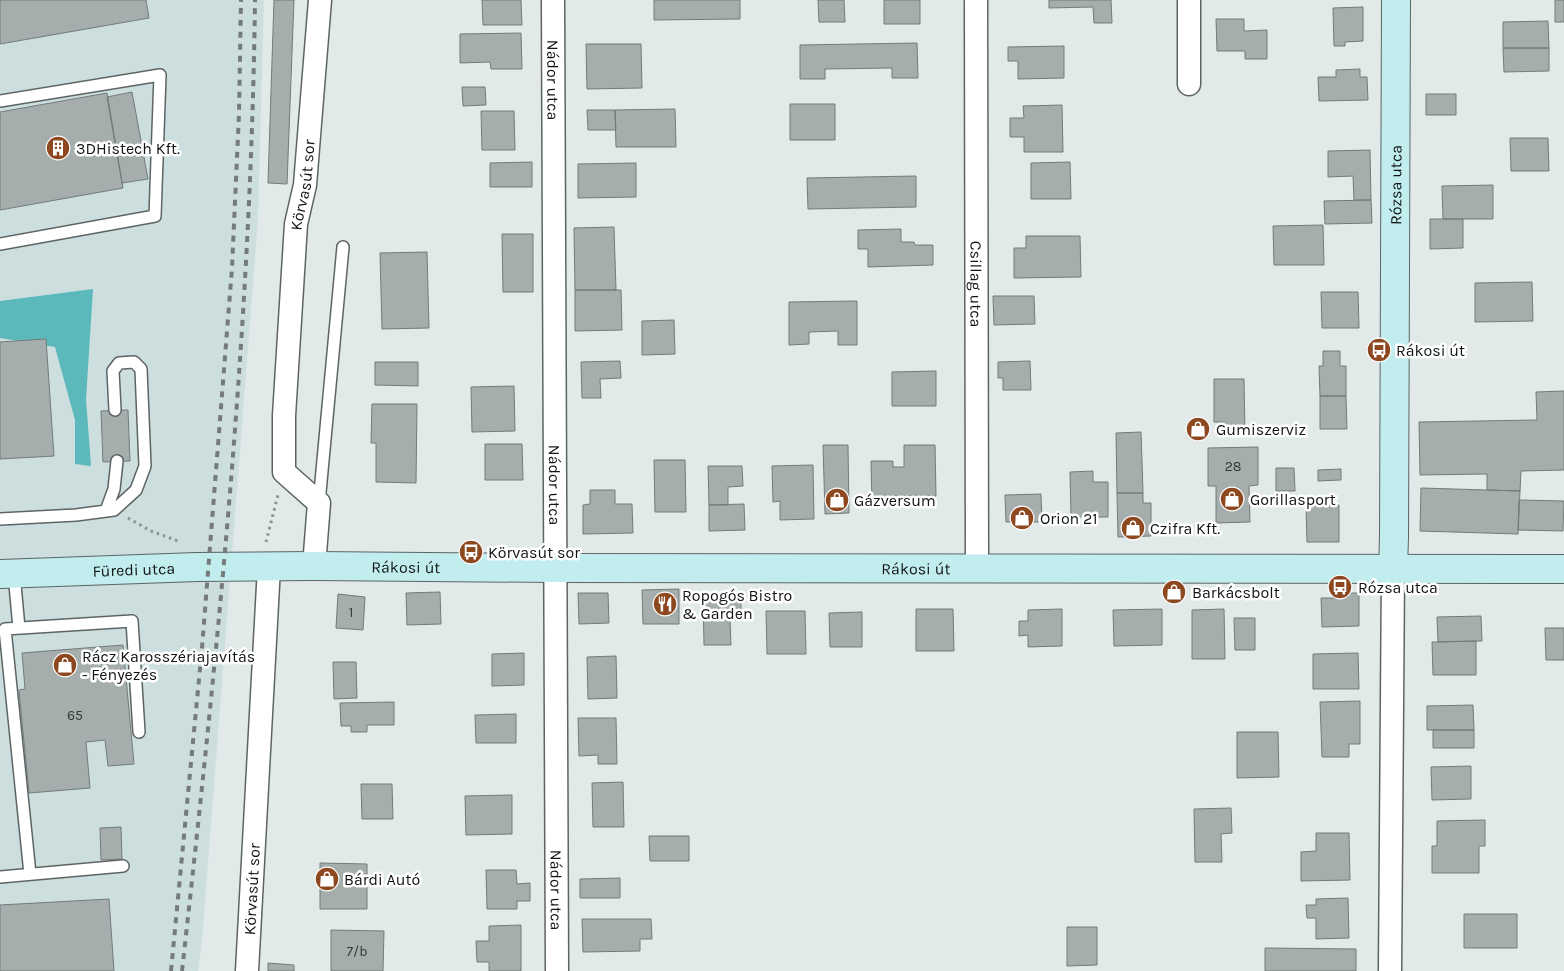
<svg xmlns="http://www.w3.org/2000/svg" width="1564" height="971" viewBox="0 0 1564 971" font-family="Karla,sans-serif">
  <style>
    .built { fill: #cddede }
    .forest { fill: #5cb9bb }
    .building { fill: #a6adad; stroke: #737a7a }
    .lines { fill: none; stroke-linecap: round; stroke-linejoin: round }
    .lane-casing { stroke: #5d6464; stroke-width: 14 }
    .street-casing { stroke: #5d6464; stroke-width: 25 }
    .secondary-casing { stroke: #5d6464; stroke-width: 30 }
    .path { stroke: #8d9292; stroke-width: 3; stroke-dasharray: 2.5 4; stroke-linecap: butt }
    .lane { stroke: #fff; stroke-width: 11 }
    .street { stroke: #fff; stroke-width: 22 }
    .secondary { stroke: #c1edee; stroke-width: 28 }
    .rail { stroke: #757a7a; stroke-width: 4; stroke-dasharray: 6 6; stroke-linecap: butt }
    .labels { text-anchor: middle; stroke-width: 5; stroke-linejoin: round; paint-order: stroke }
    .number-label { font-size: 14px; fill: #373a3a }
    .street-label { font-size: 16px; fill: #121414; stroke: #fff }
    .poi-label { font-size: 16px; fill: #121414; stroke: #fff; text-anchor: start }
  </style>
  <rect width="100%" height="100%" fill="#e2e9e9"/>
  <path class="built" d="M0,0H264L258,219L202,940L198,971H0Z"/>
  <path class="forest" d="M93,289L86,399L91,466L75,464V420L55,347L0,338V301Z"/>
  <path class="building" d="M0,0H146L149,18L0,44Z
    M274,0H294L287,184L268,183Z
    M482,0H521L522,25H483Z
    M654,0H740V19L654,20Z
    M818,0H844L845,22H819Z
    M884,0H920V24H884Z
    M1049,0H1111L1112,23H1094L1093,7L1049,8Z
    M1555,0H1564V22H1555Z
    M1363,7V41L1345,42V46H1334L1333,8Z
    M1216,19H1244V31L1267,30V59H1245V51H1217Z
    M1548,21L1549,48H1503V22Z
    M521,33L522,69H491L490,62L460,63V34Z
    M917,43L918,78H892V68L825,69V79H800V45Z
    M586,44H641L642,88L587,89Z
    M1064,46V78L1018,79V61H1008V47Z
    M1503,48H1549V71L1504,72Z
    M1360,69V77H1367L1368,100L1319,101L1318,77H1336V70Z
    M462,87H485L486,105L463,106Z
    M132,92L148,179L122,183L107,97Z
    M107,93L123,188L0,210V112Z
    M1426,94H1456V115H1426Z
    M790,104H835V140H790Z
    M1062,105L1063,152H1024V137H1010V118H1024L1023,106Z
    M675,109L676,147H616L615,110Z
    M587,110H615L616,130H588Z
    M481,111H514L515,150H482Z
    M1510,138H1548L1549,171H1511Z
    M1370,150L1371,200H1354L1353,176L1328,177V151Z
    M532,162V187H490V163Z
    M1070,162L1071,199H1031V163Z
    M636,163V197L578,198V164Z
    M916,176V207L808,209L807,178Z
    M1493,185V219H1443L1442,186Z
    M1371,200L1372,223L1325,224L1324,201Z
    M1430,219H1463V248L1430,249Z
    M1323,225L1324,265H1274L1273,226Z
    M614,227L616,290H575L574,228Z
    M901,229V242H914L915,245H933V265L868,267V249H858V230Z
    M502,234H533V292H503Z
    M1026,236H1080L1081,277L1014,278V248H1026Z
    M427,252L429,328L382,329L380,253Z
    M1532,282L1533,321L1475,322V283Z
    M575,290H621L622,330L575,331Z
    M1321,292H1358L1359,328H1322Z
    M993,296H1034L1035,324L994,325Z
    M857,301V345H838V331L809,332V344L789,345V302Z
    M674,320L675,354L642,355V321Z
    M46,339L54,456L0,459V342Z
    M1323,351H1340V366H1346V396H1320L1319,366H1323Z
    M620,361L621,378L600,379L601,398H582L581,362Z
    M1030,361L1031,390H1003V378H998V362Z
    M375,362H418V386L375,385Z
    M936,371V406H892V372Z
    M1214,379H1244L1245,433L1223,434V422H1214Z
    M514,386L515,431L472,432L471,387Z
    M1564,391V470L1521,471L1520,491L1487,490V474L1420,475L1419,422L1537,420L1536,392Z
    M1320,396H1346L1347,429H1320Z
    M372,404H417L416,483L376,482V443H371Z
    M128,410L130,461L103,462L101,411Z
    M1141,432L1143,493H1117L1116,433Z
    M485,444H522L523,480H485Z
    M823,445H848L849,513L825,514Z
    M904,445H935L936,496H894V502L872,503L871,461H893V467H904Z
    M1258,447V485L1249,486L1250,522L1216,523V486H1208V448Z
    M654,460H685L686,512H655Z
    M813,465L814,519L780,520V501L773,502L772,466Z
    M708,466H742L743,486L728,487V505H709Z
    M1276,468H1294L1295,491H1276Z
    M1341,469V480L1318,481V470Z
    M1093,471V482H1108V517H1071L1070,472Z
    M1421,488L1520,491L1518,534L1420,531Z
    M590,490H615V504H632L633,533L583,534V505L590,504Z
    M1117,493H1143V503H1151V536L1118,537Z
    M1041,494L1042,522H1006L1005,495Z
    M1519,500L1564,501L1563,531L1518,530Z
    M744,504L745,530L709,531V505Z
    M1339,505V542H1307L1306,506Z
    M679,589V624H643L642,590Z
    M440,592L441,624L407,625L406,593Z
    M578,593H608L609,623L579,624Z
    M1339,593H1359V626L1322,627L1321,598H1339Z
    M338,594L365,597L363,630L336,628Z
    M703,595H741V620H730L731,645H704Z
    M916,609H953L954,651H916Z
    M1062,609V646L1028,647V635L1019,636V621H1028V610Z
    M1162,609V645L1114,646L1113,610Z
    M1224,609L1225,659H1192V610Z
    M766,611H805L806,654H767Z
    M862,612V647H830L829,613Z
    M1481,616L1482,641L1438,642L1437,617Z
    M1234,618H1255V650H1235Z
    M1545,628H1564V660H1546Z
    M1476,641V675H1433L1432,642Z
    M123,645L134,764L108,766L105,740L86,742L90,788L29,793L19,690L25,689L22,653Z
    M524,653V685L492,686V654Z
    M1358,653L1359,689H1313V654Z
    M616,656L617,698L588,699L587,657Z
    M333,662H356L357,698L334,699Z
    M1360,701V744H1349V757H1322L1320,702Z
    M394,702V725H367V732H351V726H341L340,703Z
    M1473,705L1474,730H1427V706Z
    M516,714V743H476L475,715Z
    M578,718H616L617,764H598V755L579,756Z
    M1433,730H1474V748H1433Z
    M1237,732H1278L1279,777L1237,778Z
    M1471,766V799L1432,800L1431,767Z
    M623,782L624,827H593L592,783Z
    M361,784H392L393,819H362Z
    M512,795V834L466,835L465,796Z
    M1231,808L1232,833L1221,834L1222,862H1195L1194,809Z
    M1485,820V846H1479V873H1432V846H1437V821Z
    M121,827L122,859L101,860L100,828Z
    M1316,833H1349L1350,880L1301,881V852L1316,851Z
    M649,836H689V861H650Z
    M320,863L367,864V909H320Z
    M486,870H516L517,884L530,883V901H517V909H487Z
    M620,878V898H580V879Z
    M1348,898L1349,938L1316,939V918H1307L1306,905H1316V899Z
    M109,899L114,971H0V905Z
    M1464,914H1517V948H1464Z
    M582,919H651L652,939H640V951L583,952Z
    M521,925V971H489V962H477L476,941H489V926Z
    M1067,927H1097V965L1067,966Z
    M331,930L384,931L383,971H331Z
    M1265,948L1356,949V971H1265Z
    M268,963L294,965V971H268Z"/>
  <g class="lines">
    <g class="lane-casing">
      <path id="lane" d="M0,101L160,75L155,216L0,244
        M319,503L343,247
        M106,511L114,489L117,461
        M0,519L76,515L114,510L136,490L145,466L141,369L134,362L119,363L113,371L115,410
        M14,574L19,628
        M30,874L5,629L132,621L139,732
        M0,877L123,866"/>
    </g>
    <g class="street-casing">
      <g id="street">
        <path id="s1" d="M553,0L557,971"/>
        <path id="s2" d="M976,0L977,568"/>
        <path d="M1189,0V84"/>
        <path id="s3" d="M314,566L319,503L284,472V416L296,224L305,185L320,0"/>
        <path id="s4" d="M247,971L269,567"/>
        <path d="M1390,971L1393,569"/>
      </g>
    </g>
    <g class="secondary-casing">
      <g id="secondary">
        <path id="s5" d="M1393,569L1394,537L1396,0"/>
        <path id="s6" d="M0,574L197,567L314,566L554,568L1564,569"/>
      </g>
    </g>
    <path class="path" d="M128,518L151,531L178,541
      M266,542L278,495"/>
    <use href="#lane" class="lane"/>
    <use href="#street" class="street"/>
    <use href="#secondary" class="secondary"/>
    <path class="rail" d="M171,971L202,648L232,268L239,114L241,0
      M182,971C218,648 251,325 255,0"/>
  </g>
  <defs>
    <g id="building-disc" transform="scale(1.25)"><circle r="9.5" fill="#8e4820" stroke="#fff"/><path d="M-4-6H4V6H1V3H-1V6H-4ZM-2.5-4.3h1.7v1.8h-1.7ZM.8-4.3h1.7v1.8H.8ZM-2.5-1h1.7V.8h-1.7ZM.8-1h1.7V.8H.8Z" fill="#fff"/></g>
    <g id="bus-disc" transform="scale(1.25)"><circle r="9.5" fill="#8e4820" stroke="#fff"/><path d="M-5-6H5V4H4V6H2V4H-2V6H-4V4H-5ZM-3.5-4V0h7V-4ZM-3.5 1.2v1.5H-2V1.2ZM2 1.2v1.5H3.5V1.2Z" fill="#fff"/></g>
    <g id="shop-disc" transform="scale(1.25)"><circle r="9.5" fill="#8e4820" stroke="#fff"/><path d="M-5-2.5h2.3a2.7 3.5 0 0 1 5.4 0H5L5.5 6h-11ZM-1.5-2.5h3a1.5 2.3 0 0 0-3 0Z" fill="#fff"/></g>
    <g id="restaurant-disc" transform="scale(1.25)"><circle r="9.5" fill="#8e4820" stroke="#fff"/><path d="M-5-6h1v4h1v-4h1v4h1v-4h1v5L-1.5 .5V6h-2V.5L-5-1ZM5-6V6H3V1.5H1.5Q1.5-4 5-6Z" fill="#fff"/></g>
  </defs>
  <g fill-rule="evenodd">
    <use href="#building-disc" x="58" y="148"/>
    <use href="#bus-disc" x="1379" y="350"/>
    <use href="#shop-disc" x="1198" y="429"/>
    <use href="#shop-disc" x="1232" y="499"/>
    <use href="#shop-disc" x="837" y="500"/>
    <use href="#shop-disc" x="1022" y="518"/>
    <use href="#shop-disc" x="1133" y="528"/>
    <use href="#bus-disc" x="471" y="552"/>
    <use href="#bus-disc" x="1340" y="587"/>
    <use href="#shop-disc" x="1174" y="592"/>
    <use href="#restaurant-disc" x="665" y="604"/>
    <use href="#shop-disc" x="65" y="665"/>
    <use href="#shop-disc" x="327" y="879"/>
  </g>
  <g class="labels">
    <g class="number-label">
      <text x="1233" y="471">28</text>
      <text x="351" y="617">1</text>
      <text x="75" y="720">65</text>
      <text x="357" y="956">7/b</text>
    </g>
    <g class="street-label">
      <text dy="6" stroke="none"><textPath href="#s1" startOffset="80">Nádor utca</textPath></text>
      <text dy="6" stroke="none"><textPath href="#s3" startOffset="398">Körvasút sor</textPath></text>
      <text dy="6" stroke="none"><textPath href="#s5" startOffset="384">Rózsa utca</textPath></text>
      <text dy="6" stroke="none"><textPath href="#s2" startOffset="284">Csillag utca</textPath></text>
      <text dy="6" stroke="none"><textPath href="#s1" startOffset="485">Nádor utca</textPath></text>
      <text dy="6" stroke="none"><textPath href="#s6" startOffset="406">Rákosi út</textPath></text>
      <text dy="6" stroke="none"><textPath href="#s6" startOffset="916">Rákosi út</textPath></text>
      <text dy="6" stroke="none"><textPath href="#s6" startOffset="134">Füredi utca</textPath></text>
      <text dy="6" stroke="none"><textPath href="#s4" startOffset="82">Körvasút sor</textPath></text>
      <text dy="6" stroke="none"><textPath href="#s1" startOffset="890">Nádor utca</textPath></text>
    </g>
    <g class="poi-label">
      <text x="76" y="154">3DHistech Kft.</text>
      <text x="1396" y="356">Rákosi út</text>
      <text x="1216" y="435">Gumiszerviz</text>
      <text x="1250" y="505">Gorillasport</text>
      <text x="854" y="506">Gázversum</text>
      <text x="1040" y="524">Orion 21</text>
      <text x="1150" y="534">Czifra Kft.</text>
      <text x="488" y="558">Körvasút sor</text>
      <text x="1358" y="593">Rózsa utca</text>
      <text x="1192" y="598">Barkácsbolt</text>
      <text x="682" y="601">Ropogós Bistro<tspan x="682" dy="18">&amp; Garden</tspan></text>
      <text x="82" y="662">Rácz Karosszériajavítás<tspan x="82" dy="18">- Fényezés</tspan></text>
      <text x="344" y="885">Bárdi Autó</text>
    </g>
  </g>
</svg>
